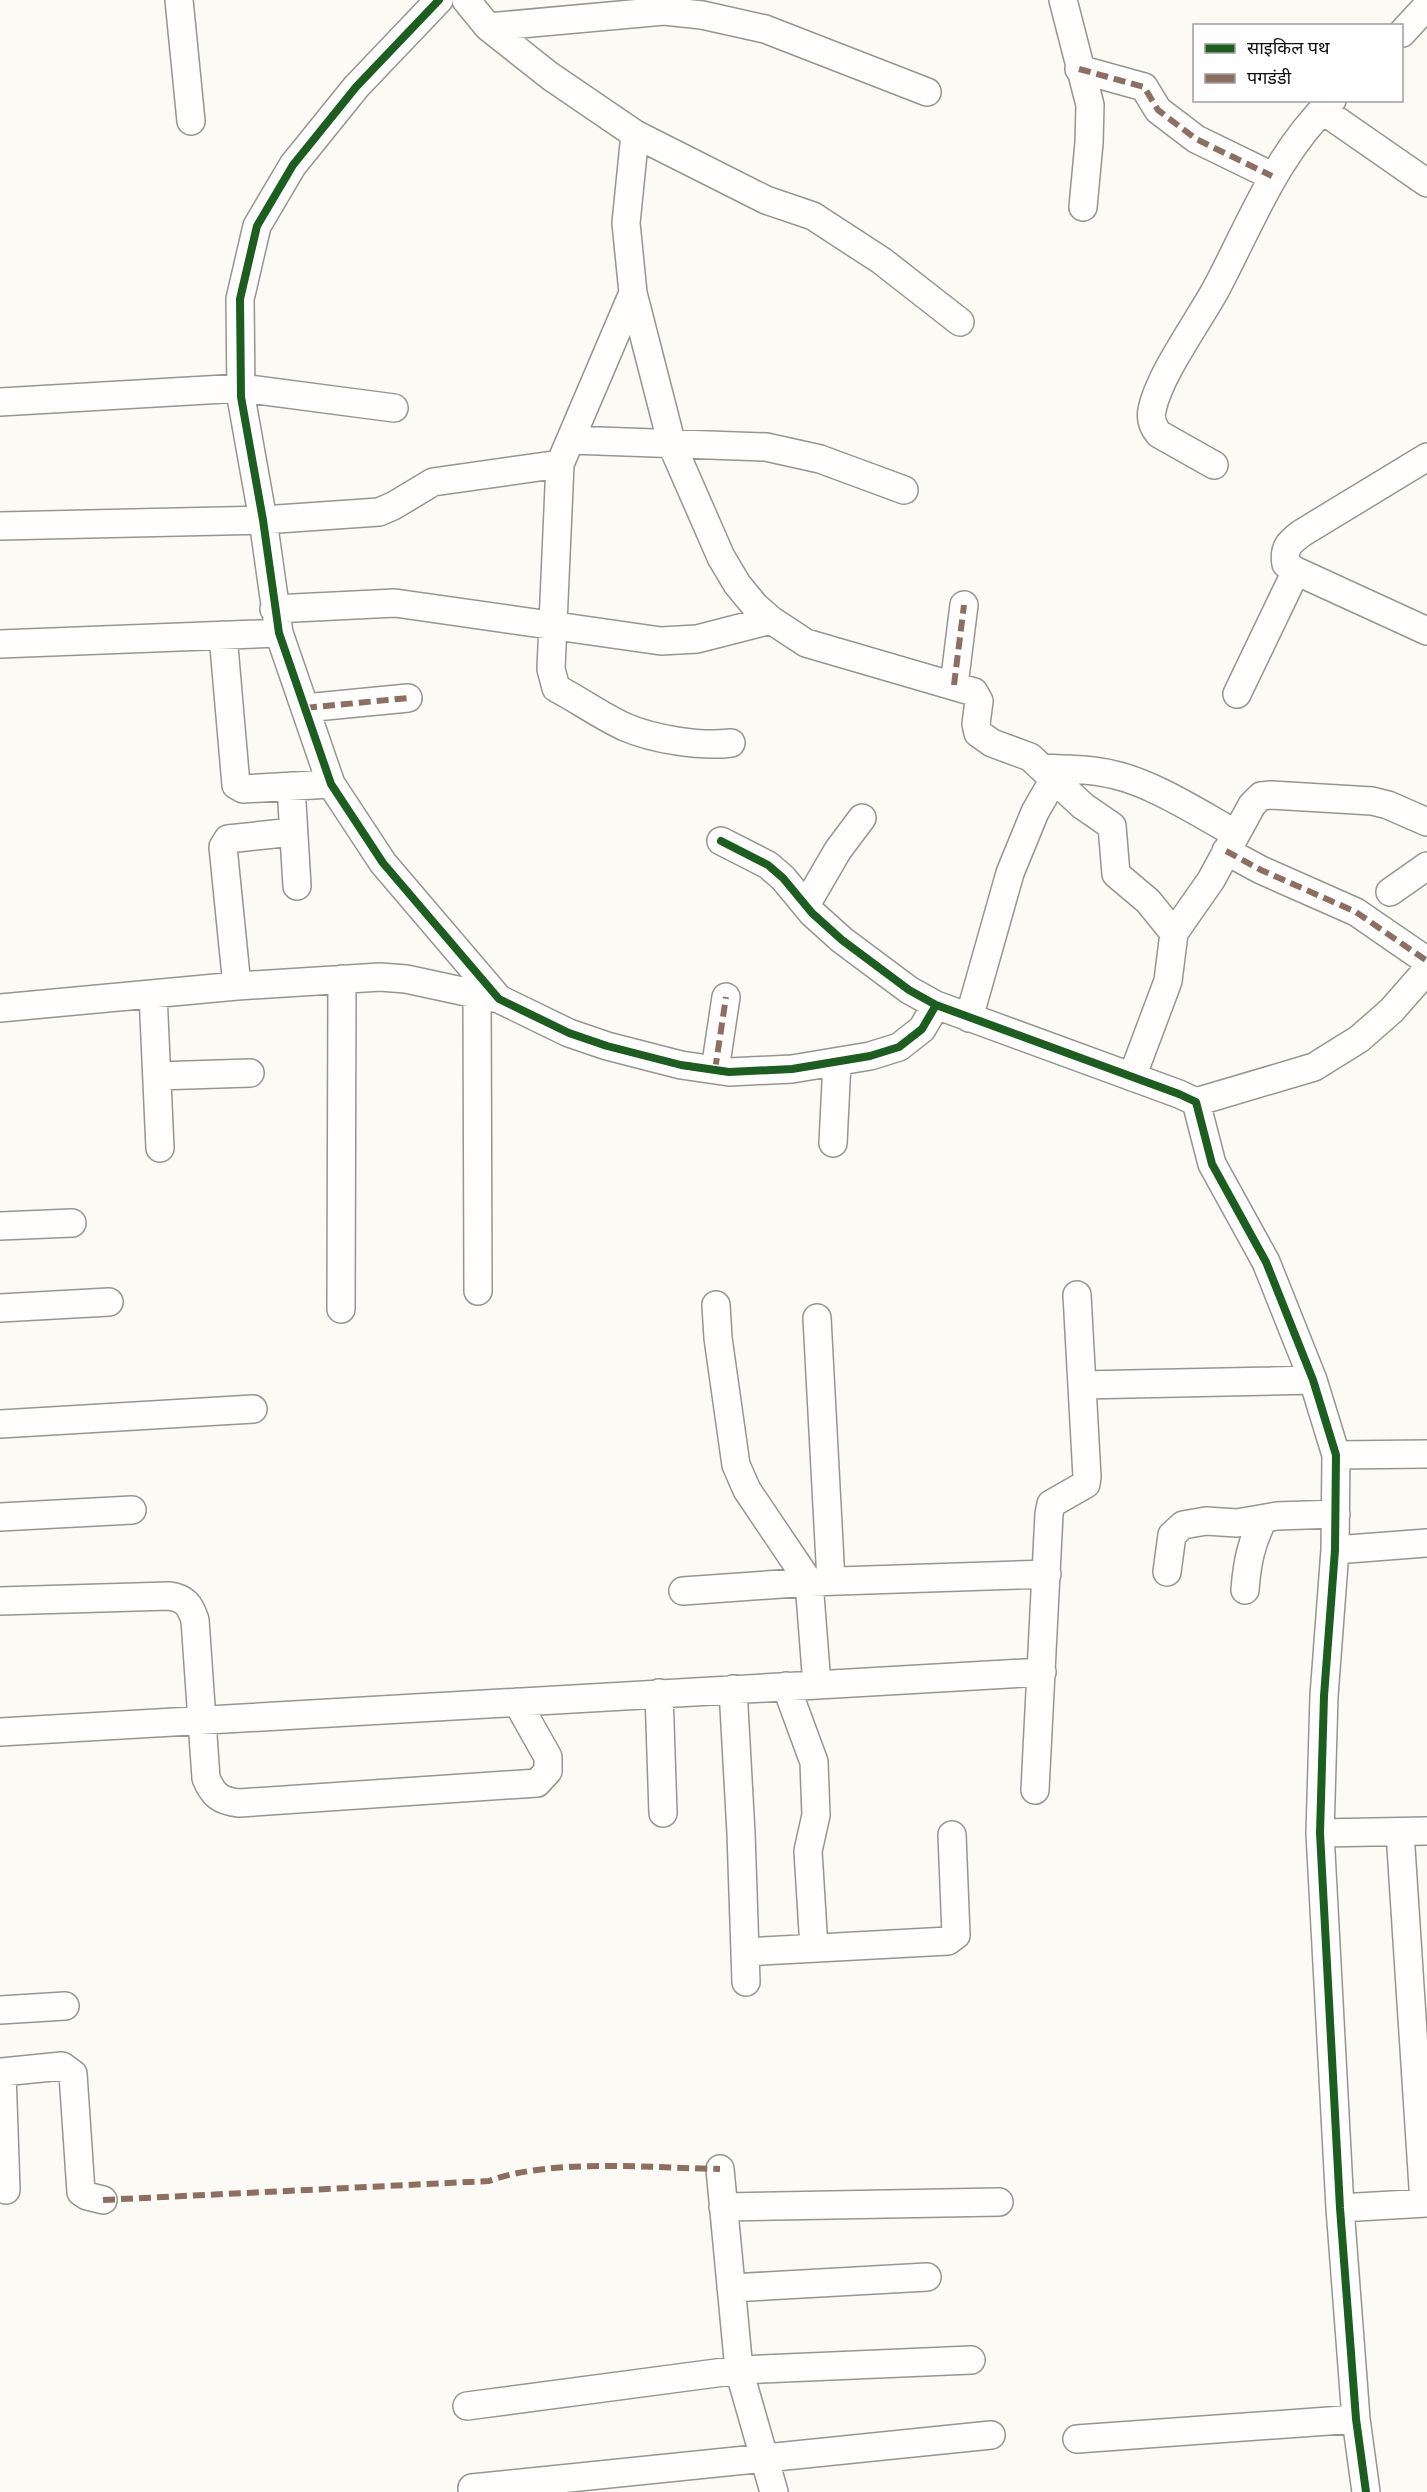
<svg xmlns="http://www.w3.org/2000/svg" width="1427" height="2492" viewBox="0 0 1427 2492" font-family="Spectral,'Noto Sans Devanagari',serif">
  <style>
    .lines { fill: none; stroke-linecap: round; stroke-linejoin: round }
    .minor-casing { stroke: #969592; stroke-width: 30 }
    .minor { stroke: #fffefd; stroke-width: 27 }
    .quiet { stroke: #8d6e63; stroke-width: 6; stroke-dasharray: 12 6; stroke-linecap: butt }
    .cycleway-casing { stroke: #fff; stroke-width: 11 }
    .cycleway { stroke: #1b5e20; stroke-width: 8 }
  </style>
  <rect width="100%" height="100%" fill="#fcfaf4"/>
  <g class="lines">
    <g class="minor-casing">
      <path id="minor" d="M179,0L191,121
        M439,0L356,87L293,165L257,226L240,299L241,397L263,520L279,633L331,784L383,863L499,999L569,1033L607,1046L681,1065L729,1072L792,1069L870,1056L899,1047L922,1029L936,1005
        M466,0L488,27L550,76L635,134L766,200L813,216L882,261L960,322
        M1063,0L1090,105L1089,143L1083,207
        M488,27L664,11L702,15L765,29L927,92
        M1402,33L1427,6
        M1079,69L1144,87L1158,110L1196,139L1272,176
        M1322,110L1427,183
        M635,134L626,223L633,293L672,445L721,557L737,584L755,606L771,620L806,643L974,692L979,701L976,724L978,733L992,743L1030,757L1083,806L1112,826L1116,874L1148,901L1174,933L1168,981L1132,1077
        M633,293L560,464L551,669L556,688C579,700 601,716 625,727C653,739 700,747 731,743
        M0,402L241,388L394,408
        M571,440L766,447L820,459L904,490
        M1427,457L1302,533C1290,542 1283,547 1286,564L1296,571L1427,631
        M1214,465L1159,434C1153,427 1150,420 1152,410C1159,375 1198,322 1216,289C1252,221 1275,156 1332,100
        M0,526L263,520L379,512L393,506L433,482L560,464
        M274,609L395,603L661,641L697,639L771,620
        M223,635L236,785L243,789L331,784
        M0,644L279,633
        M954,685L964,605
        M1237,694L1296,571
        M305,708L408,698
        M1042,768C1067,769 1091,769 1115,775C1154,784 1200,814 1235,833
        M291,786L297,886
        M721,841L768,865L783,878L812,913L842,940L909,990L936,1005L1179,1094L1196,1102L1212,1164L1266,1262L1313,1380L1336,1455L1335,1550L1324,1696L1320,1833L1340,2208L1356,2419L1366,2492
        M1226,851L1261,870L1356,912L1427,961
        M1390,892L1427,866
        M806,905L838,850L862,818
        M1174,933L1211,880L1252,805L1261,796L1271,795L1372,801L1388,805L1427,822
        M237,986L223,847L228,839L293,832
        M153,994L160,1148
        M477,994L478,1291
        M0,1008L237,986L380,977L406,979L499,999
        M969,1018L1010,873L1035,812L1054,779
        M715,1070L726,997
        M157,1076L250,1073
        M1196,1102L1314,1067L1359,1039L1392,1010L1427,970
        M833,1143L837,1062
        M0,1226L72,1223
        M716,1305L718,1338L736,1465L747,1490L809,1582L817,1685
        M0,1308L109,1302
        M341,1309L342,979
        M817,1318L831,1581
        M1082,1385L1313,1380
        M0,1424L253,1409
        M1336,1455L1427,1454
        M0,1517L132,1510
        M1335,1550L1427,1543
        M1167,1572L1172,1535L1183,1525L1206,1521L1237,1523L1277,1516L1336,1514
        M1245,1590C1247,1563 1251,1543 1263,1520
        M683,1591L809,1582L1047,1574
        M0,1601L169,1596C185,1598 190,1605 195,1620L206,1778C213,1795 220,1801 239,1803L537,1783L548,1771V1757L517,1702
        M786,1686L814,1762L816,1815L808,1851L814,1948
        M733,1689L741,1833L746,1982
        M659,1693L663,1813
        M0,1732L1042,1672
        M1035,1790L1049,1514L1051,1504L1086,1484L1087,1477L1077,1295
        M1400,1832L1424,2203
        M1320,1833L1427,1831
        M745,1952L948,1941L956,1935L952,1835
        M0,2010L65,2006
        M0,2072H2L6,2190
        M2,2072L62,2066L73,2074L81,2192L87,2196L103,2200
        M720,2169L739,2370L774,2492
        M723,2207L999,2202
        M1340,2208L1427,2203
        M731,2288L927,2277
        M467,2406L739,2370L971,2360
        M1077,2439L1356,2419
        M472,2488L991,2435"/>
    </g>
    <use href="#minor" class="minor"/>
    <path class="quiet" d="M1079,69L1144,87L1158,110L1196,139L1272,176
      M954,685L964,605
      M305,708L408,698
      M1226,851L1261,870L1356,912L1427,961
      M715,1070L726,997
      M103,2200L489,2181C551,2158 653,2168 720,2169"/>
    <g class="cycleway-casing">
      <path id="cycleway" d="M439,0L356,87L293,165L257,226L240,299L241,397L263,520L279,633L331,784L383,863L499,999L569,1033L607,1046L681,1065L729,1072L792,1069L870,1056L899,1047L922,1029L936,1005
        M721,841L768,865L783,878L812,913L842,940L909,990L936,1005L1179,1094L1196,1102L1212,1164L1266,1262L1313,1380L1336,1455L1335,1550L1324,1696L1320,1833L1340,2208L1356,2419L1366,2492"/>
    </g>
    <use href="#cycleway" class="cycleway"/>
  </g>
  <rect x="1193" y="24" width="210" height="78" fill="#ffffff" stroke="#9f9f9f" stroke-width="1.5"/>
  <rect x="1205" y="44" width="30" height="9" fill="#1b5e20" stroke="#9f9f9f" stroke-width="1.5"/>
  <text x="1247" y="54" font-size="18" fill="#0f0f0f">साइकिल पथ</text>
  <rect x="1205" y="74" width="30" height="9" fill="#8d6e63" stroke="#9f9f9f" stroke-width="1.5"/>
  <text x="1247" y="84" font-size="18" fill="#0f0f0f">पगडंडी</text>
</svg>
